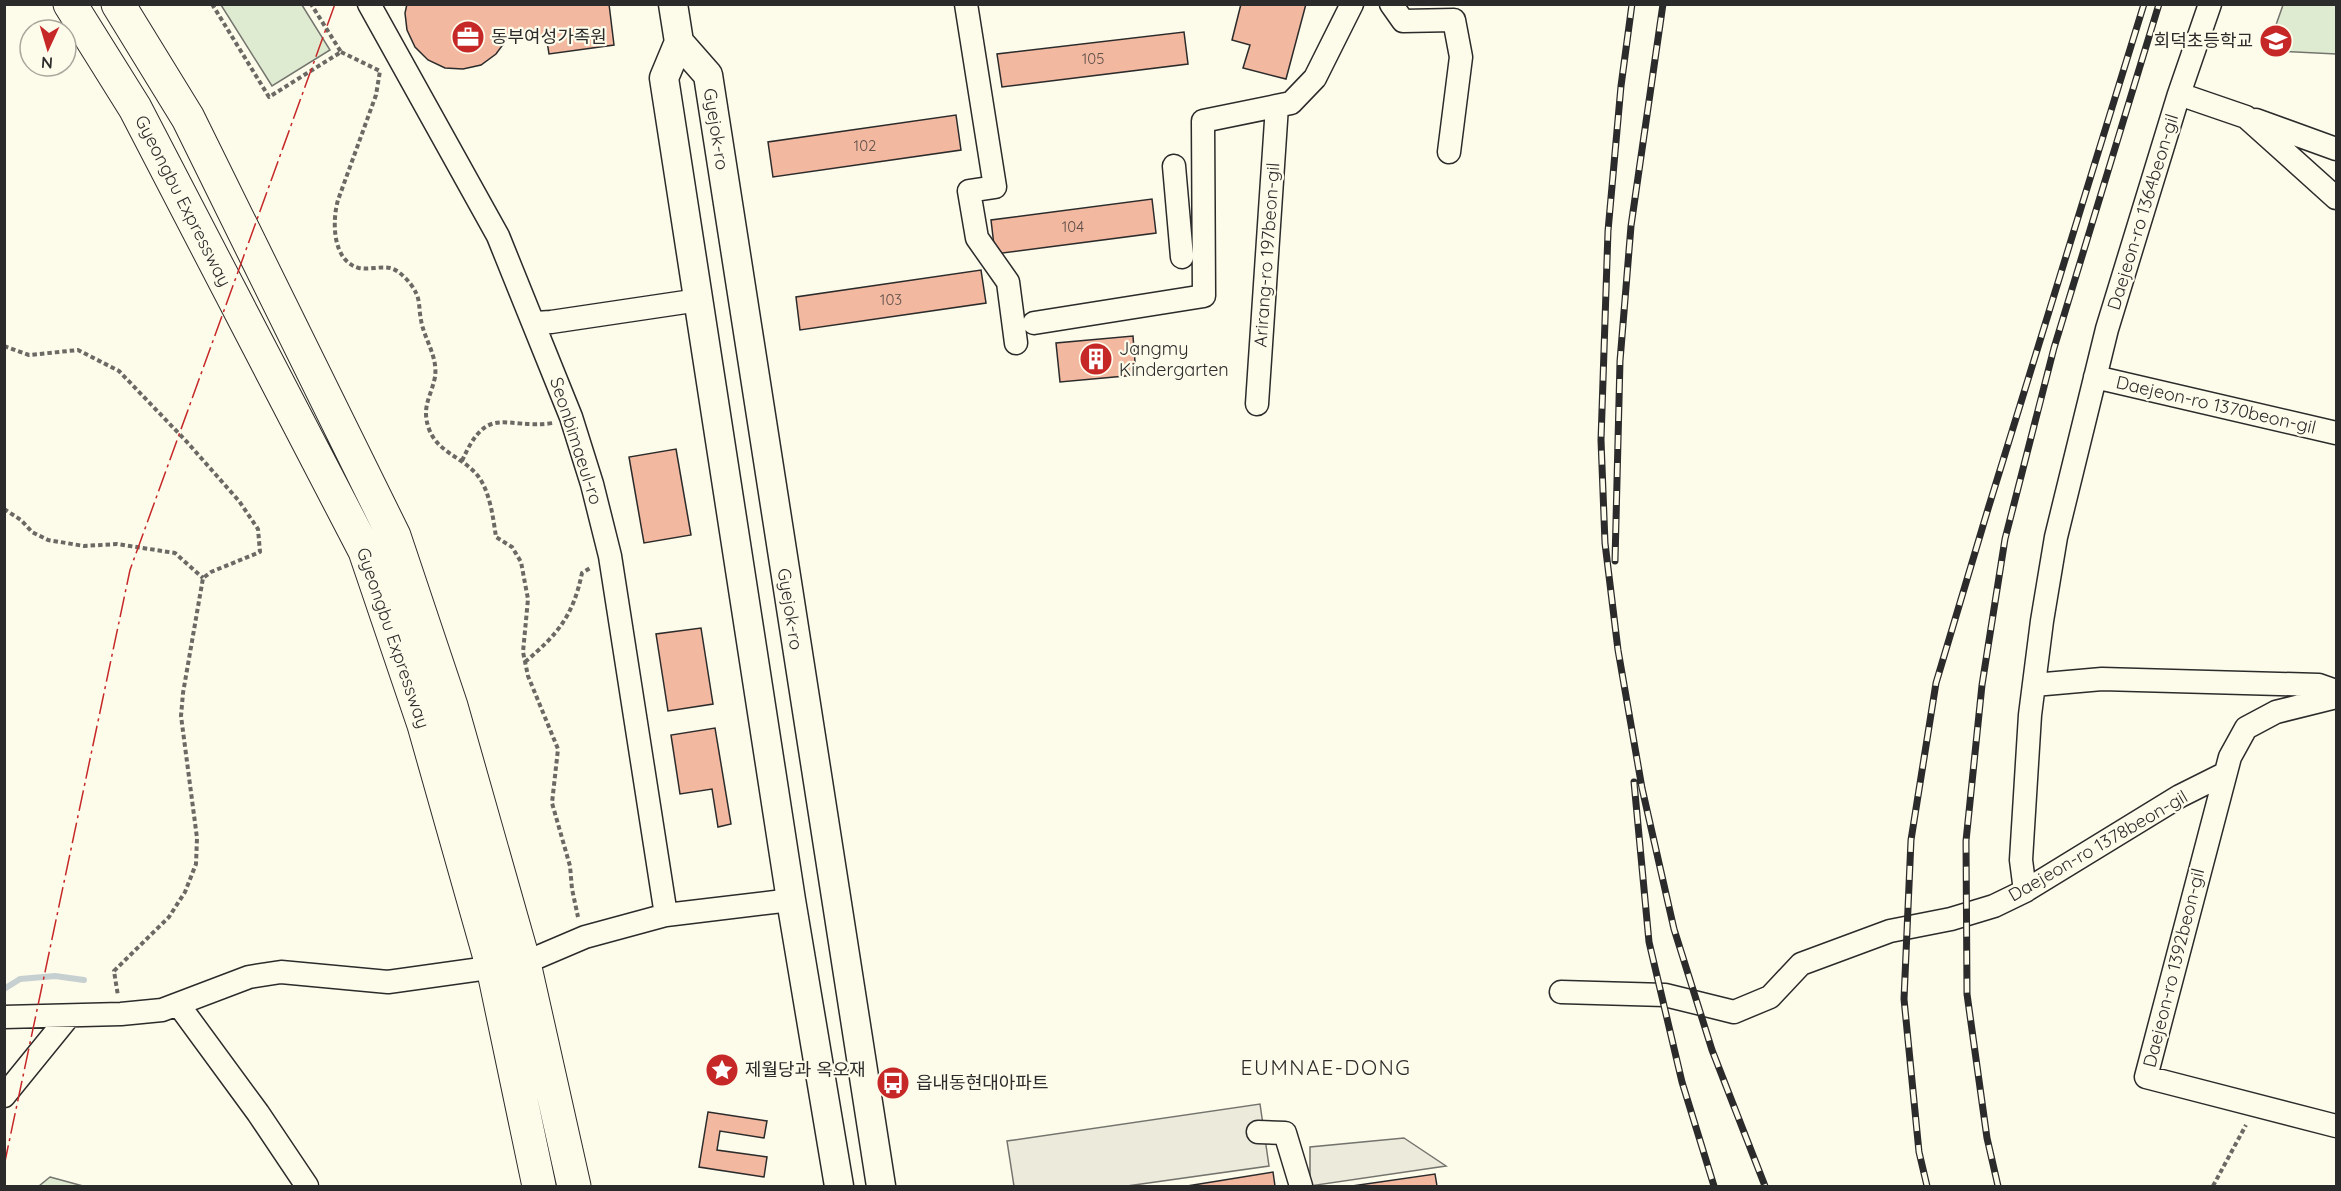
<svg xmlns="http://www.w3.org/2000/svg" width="2341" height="1191" viewBox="0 0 2341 1191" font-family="Quicksand,'Noto Sans KR',sans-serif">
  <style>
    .green { fill: #deebd1; stroke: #74746e; stroke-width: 1.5 }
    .parking { fill: #eceadb; stroke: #74746e; stroke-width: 1.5 }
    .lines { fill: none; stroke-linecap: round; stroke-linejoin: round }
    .stream { stroke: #c7d0d0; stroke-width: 6 }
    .building { fill: #f2b8a0; stroke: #2b2b2b; stroke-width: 1.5 }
    .minor-casing { stroke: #2b2b2b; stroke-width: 25 }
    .major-casing { stroke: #2b2b2b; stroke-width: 31 }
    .highway-casing { stroke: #2b2b2b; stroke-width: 35 }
    .path { stroke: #6a6964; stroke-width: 4; stroke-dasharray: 4.5 3; stroke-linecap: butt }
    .minor { stroke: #fdfbea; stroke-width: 22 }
    .major { stroke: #fdfbea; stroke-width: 28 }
    .highway { stroke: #fdfbea; stroke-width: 33 }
    .rail-casing { stroke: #2b2b2b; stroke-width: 7 }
    .rail { stroke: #fdfbea; stroke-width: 4.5; stroke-dasharray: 14; stroke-linecap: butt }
    .power { stroke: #c62828; stroke-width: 1.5; stroke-dasharray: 21 4.5 3 4.5; stroke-linecap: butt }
    .labels { text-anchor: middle; stroke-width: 4.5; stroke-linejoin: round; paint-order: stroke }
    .number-label { font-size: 15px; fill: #5d4e48 }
    .poi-label { font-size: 18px; fill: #2b2b2b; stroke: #fdfbea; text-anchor: start }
    .street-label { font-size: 18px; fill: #2b2b2b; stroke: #fdfbea }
    .quarter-label { font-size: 21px; letter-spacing: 1.5px; fill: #2b2b2b; stroke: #fdfbea }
  </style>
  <rect width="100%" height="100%" fill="#fdfbea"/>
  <path class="green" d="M221,5H302L330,50L272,86Z
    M2283,5H2336V54L2276,51L2270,42Z
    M50,1177L83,1186H39Z"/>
  <path class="parking" d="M1260,1104L1269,1166L1127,1186H1014L1007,1141Z
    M1404,1138L1446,1166L1310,1186V1147Z"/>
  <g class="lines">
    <path class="stream" d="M4,989L20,979L55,976L84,980"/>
  </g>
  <path class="building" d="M407,4H609L614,45L549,54L546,35L507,39L496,54L481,65L463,69L445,68L428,60L415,47L407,30L405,13Z
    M1241,4H1306L1286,79L1243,68L1250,45L1232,40Z
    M1184,32L1188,64L1002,87L997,54Z
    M956,115L961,150L773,177L768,142Z
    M1152,199L1156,233L995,254L991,220Z
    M981,270L986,303L800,330L796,297Z
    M1133,336L1136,375L1060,382L1056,343Z
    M676,449L691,535L644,543L629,457Z
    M701,628L713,704L668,711L656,634Z
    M715,728L731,824L718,827L712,789L680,794L671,735Z
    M708,1112L767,1121L764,1138L720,1131L717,1150L767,1157L764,1177L699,1167Z
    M1273,1172L1275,1186H1187Z
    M1435,1174L1437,1186H1352Z"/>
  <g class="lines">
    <g class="minor-casing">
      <path id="minor" d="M369,4L498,236L571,417L592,484L610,556L666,915
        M966,4L995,187L969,191L977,238L1008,282L1016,343
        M1391,4L1403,21L1454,20L1461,57L1449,152
        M2179,94L2246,117L2336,198
        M2256,120L2336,149
        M1174,166L1182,257
        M535,323L551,322L699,300
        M1034,323L1204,296L1203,121L1291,103L1315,78L1352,4
        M2095,377L2336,433
        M1257,404L1277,106
        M2034,685L2102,679L2319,685L2336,691
        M2336,697L2276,712L2246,728L2230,757L2146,1077L2336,1126
        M2025,891L2021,860L2030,715L2042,621L2056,537L2107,329L2179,94L2210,4
        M538,957L585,937L666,915L791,900
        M1561,992L1665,995L1734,1012L1770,997L1801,964L1890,931L1951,919L1994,906L2025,891L2180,796L2224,774
        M178,1004L258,1113L307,1186
        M4,1017L121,1014L162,1010L249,977L281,972L388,982L481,969
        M4,1096L69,1016
        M1258,1132L1285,1133L1301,1186"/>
    </g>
    <g class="major-casing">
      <path id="major" d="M673,4L679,42L664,78L791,900L839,1186
        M679,42L708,75L881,1186"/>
    </g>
    <g class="highway-casing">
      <path id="highway" d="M70,4L135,108L365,551L424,725L494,972L539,1186
        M118,4L188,118L394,536L451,706L524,963L574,1186"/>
    </g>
    <path class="path" d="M212,4L269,97L341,52L311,4
      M341,52L380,71L376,95L338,200C332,221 332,261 359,268C369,270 380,266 390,268C400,270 412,284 416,293C420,300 419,311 421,320C424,339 438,356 435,377C431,397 421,407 429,429C438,453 463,457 478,476C490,492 493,517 496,537L512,547L521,562L524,578L528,599L523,652L528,676L558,749L552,803L570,866L572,889L578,917
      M4,346L29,355L78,350L119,371L187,442L239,501L258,529L260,552L211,572L203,578L183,693L181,716L197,838L196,864L185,892L169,917L114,971L118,996
      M462,461C488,402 504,430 553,423
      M4,509L21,520L32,532L48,540L84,546L117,544L175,553L203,578
      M525,662C558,634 573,616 582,573L592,567
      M2213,1186L2246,1125"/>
    <use href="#minor" class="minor"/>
    <use href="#major" class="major"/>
    <use href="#highway" class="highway"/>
    <g class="rail-casing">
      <path id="rail" d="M1632,4L1621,86L1608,231L1601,440L1605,543L1618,650L1642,788L1674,929L1712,1050L1765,1186
        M1615,561L1620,361L1631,226L1663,4
        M1634,782L1649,942L1682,1082L1714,1186
        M1927,1186L1919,1152L1904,999L1911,840L1936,683L1988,509L2144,4
        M1998,1186L1987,1138L1967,994L1966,841L1982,685L2005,539L2054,348L2159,4"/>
    </g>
    <use href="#rail" class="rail"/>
    <path class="power" d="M4,1166L130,570L335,4"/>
  </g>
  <defs>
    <g id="office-disc" transform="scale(1.725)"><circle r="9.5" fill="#c62828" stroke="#fdfbea"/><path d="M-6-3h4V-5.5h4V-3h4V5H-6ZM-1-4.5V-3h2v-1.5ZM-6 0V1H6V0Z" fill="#fff"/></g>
    <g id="school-disc" transform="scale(1.725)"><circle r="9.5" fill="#c62828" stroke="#fdfbea"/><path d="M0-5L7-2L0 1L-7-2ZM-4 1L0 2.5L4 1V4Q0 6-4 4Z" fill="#fff"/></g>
    <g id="building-disc" transform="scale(1.725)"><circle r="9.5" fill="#c62828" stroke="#fdfbea"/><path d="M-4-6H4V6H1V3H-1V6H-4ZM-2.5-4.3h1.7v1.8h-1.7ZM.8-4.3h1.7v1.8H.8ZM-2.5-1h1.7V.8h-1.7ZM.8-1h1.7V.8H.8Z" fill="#fff"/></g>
    <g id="sight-disc" transform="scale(1.725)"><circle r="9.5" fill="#c62828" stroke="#fdfbea"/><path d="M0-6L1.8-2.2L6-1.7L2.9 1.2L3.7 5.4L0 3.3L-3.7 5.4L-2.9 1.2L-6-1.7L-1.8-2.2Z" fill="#fff"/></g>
    <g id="bus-disc" transform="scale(1.725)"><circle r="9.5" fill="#c62828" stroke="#fdfbea"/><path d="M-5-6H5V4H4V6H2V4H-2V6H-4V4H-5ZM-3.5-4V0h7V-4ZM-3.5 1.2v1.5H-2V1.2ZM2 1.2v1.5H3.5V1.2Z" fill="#fff"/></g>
  </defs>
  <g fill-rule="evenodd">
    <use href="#office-disc" x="468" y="37"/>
    <use href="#school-disc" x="2276" y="41"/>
    <use href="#building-disc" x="1096" y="359"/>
    <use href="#sight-disc" x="722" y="1070"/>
    <use href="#bus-disc" x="893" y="1083"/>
  </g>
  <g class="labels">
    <g class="number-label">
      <text x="1093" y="64">105</text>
      <text x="865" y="151">102</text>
      <text x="1073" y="232">104</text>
      <text x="891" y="305">103</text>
    </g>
    <g class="poi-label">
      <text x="491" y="43">동부여성가족원</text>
      <text x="2253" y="47" text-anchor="end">회덕초등학교</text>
      <text x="1119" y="355">Jangmy<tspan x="1119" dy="21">Kindergarten</tspan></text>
      <text x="745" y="1076">제월당과 옥오재</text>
      <text x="916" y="1089">읍내동현대아파트</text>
    </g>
    <g class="street-label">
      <text transform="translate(716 129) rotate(81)" y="6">Gyejok-ro</text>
      <text transform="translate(183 201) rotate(63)" y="6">Gyeongbu Expressway</text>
      <text transform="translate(2143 212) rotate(-73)" y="6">Daejeon-ro 1364beon-gil</text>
      <text transform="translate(1267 255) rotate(-86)" y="6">Arirang-ro 197beon-gil</text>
      <text transform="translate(2216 405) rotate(13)" y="6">Daejeon-ro 1370beon-gil</text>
      <text transform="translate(576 441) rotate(72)" y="6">Seonbimaeul-ro</text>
      <text transform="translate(790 609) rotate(81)" y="6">Gyejok-ro</text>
      <text transform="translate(393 638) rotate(71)" y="6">Gyeongbu Expressway</text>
      <text transform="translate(2098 846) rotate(-30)" y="6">Daejeon-ro 1378beon-gil</text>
      <text transform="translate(2174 968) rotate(-76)" y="6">Daejeon-ro 1392beon-gil</text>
    </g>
    <g class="quarter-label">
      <text x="1326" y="1075">EUMNAE-DONG</text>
    </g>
  </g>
  <rect width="2341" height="1191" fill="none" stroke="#2b2b2b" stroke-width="12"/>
  <g transform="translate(48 48) rotate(184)"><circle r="28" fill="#fdfbea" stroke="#a9a89e" stroke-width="1.5"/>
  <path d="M0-4.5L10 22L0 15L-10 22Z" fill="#c62828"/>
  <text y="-9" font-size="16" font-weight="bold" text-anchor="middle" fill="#2b2b2b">N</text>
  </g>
</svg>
